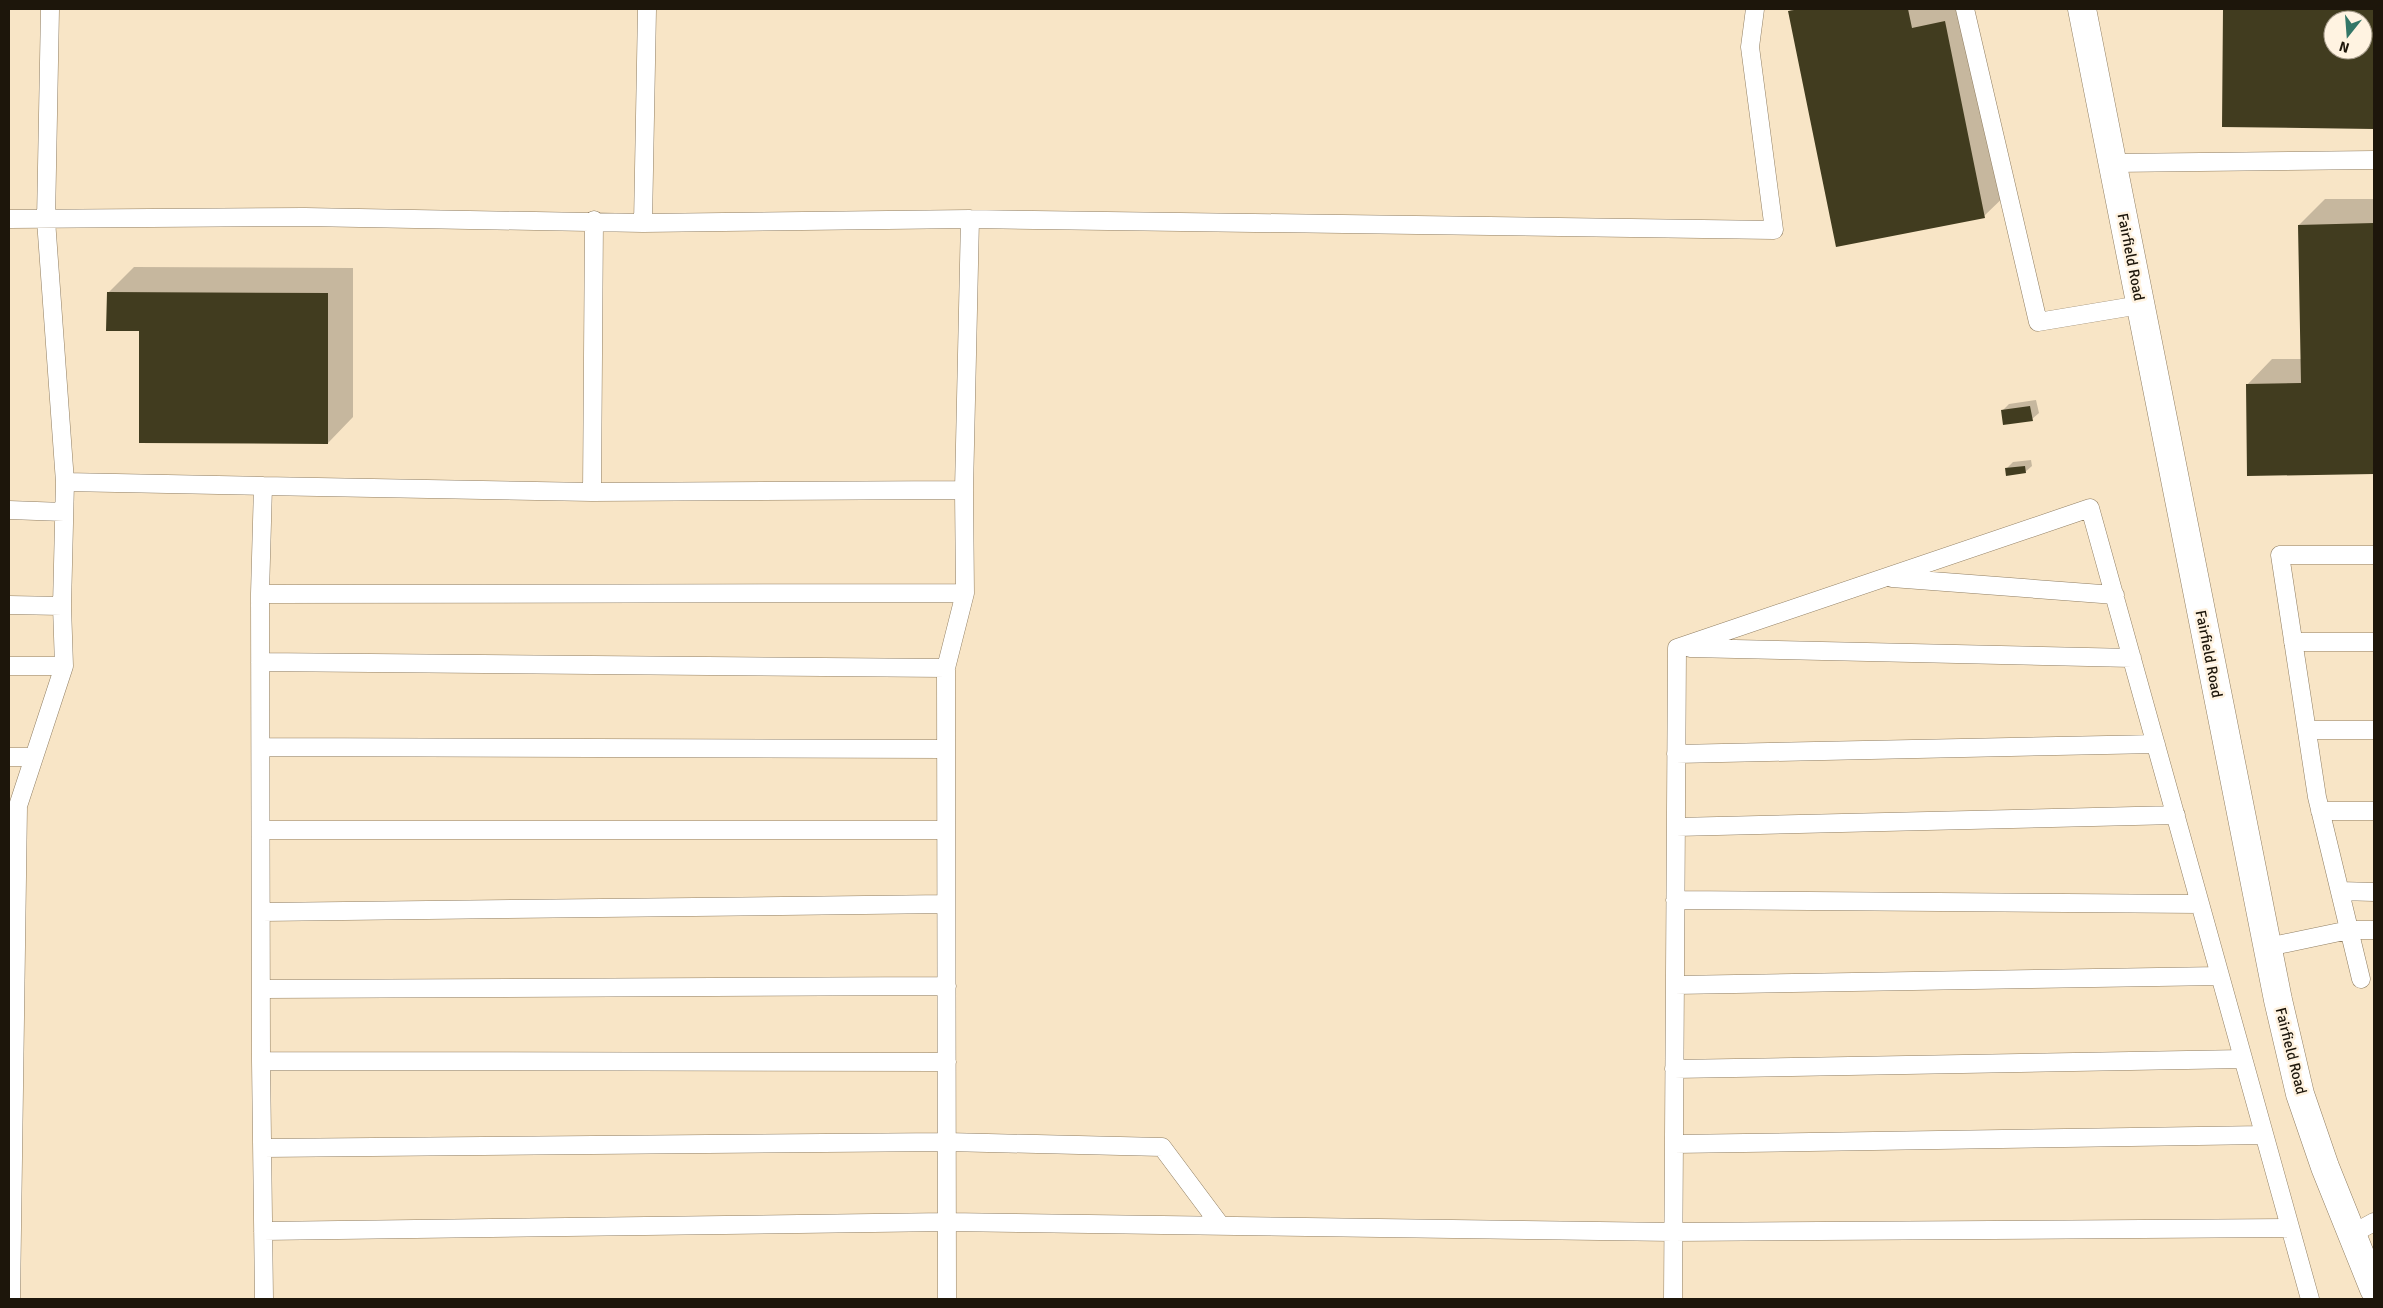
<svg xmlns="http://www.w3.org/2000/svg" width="2383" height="1308" viewBox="0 0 2383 1308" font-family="Signika,sans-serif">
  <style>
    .shadow { fill: #0003; fill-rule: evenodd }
    .building { fill: #413c1f; fill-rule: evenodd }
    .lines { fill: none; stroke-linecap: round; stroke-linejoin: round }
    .lane-casing { stroke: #907e62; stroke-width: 19 }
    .secondary-casing { stroke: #907e62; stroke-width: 29 }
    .lane { stroke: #fff; stroke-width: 18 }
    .secondary { stroke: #fff; stroke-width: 28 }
    .labels { text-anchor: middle; stroke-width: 5; stroke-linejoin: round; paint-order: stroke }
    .street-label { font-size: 15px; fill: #1d160b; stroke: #fff3e1 }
  </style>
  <rect width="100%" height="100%" fill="#f8e5c6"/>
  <path class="shadow" d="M1792,9H1973L2010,191L1984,216L1789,12Z
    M2224,9H2374V127L2223,126ZM2333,20H2363V50H2333Z
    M2325,199H2374V473L2249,475L2247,385L2272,359H2302L2299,225Z
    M134,267L353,268V417L328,443L140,330L108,293Z
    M2036,400L2039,413L2032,419L2002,411L2009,404Z
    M2031,460L2032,466L2025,472L2006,469L2013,462Z"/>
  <path class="building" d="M1800,9H1908L1912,28L1945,21L1985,218L1836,247L1788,11Z
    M2223,9H2374V129L2222,127ZM2333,20H2363V50H2333Z
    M2374,223V474L2247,476L2246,384L2301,383L2298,225Z
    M107,292L328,293V444L139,443V331H106Z
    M2030,406L2033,421L2003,425L2001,410Z
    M2025,466L2026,473L2006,476L2005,468Z"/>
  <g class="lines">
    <g class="lane-casing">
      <path id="lane" d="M1965,9L2038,322L2140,305
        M2113,163L2374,160
        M9,219L305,217L643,223L970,219L1774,230L1750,47L1755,9
        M643,223L647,9
        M65,482L263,486
        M964,490L970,219
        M592,492L594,220
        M9,510L64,512
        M1892,578L2115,595
        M260,594L965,593
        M9,605L62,606
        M2293,642H2374
        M1690,648L2132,658
        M260,662L946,668
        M9,666H64
        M2307,730H2374
        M261,747L946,749
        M1676,754L2156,744
        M9,757H34
        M2320,811H2374
        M1676,827L2176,815
        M261,830H946
        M2340,891L2374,892
        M1675,900L2200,904
        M262,912L946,904
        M2268,947L2349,930H2374
        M2361,979L2317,797L2280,555H2374
        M1675,985L2220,976
        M262,989L947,986
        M261,1061L947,1062
        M1674,1069L2243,1059
        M1674,1144L2264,1135
        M263,1148L947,1142L1162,1147L1221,1226
        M263,1231L947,1222L1673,1232L2290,1228
        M2352,1234L2374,1222
        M11,1299L18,806L64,666L62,606L65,482L46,220L50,9
        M264,1299L261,1061L260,594L263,486L592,492L964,490L965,593L946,668L947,1299
        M1673,1299L1677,648L2090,508L2310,1299"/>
    </g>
    <g class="secondary-casing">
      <path id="secondary" d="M2082,9L2278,1000L2300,1094L2325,1167L2374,1289"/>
    </g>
    <use href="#lane" class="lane"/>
    <use href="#secondary" class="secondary"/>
  </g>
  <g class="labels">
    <g class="street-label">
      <text transform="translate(2131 257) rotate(79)" y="5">Fairfield Road</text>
      <text transform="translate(2209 654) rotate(79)" y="5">Fairfield Road</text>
      <text transform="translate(2291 1051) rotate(76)" y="5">Fairfield Road</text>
    </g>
  </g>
  <rect width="2383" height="1308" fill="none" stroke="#1d160b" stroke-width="20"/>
  <g transform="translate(2348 35) rotate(197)"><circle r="24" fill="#fff3e1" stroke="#a59b8b"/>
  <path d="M0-4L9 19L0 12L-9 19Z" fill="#337667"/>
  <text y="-8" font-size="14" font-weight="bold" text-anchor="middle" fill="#1d160b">N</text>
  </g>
</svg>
